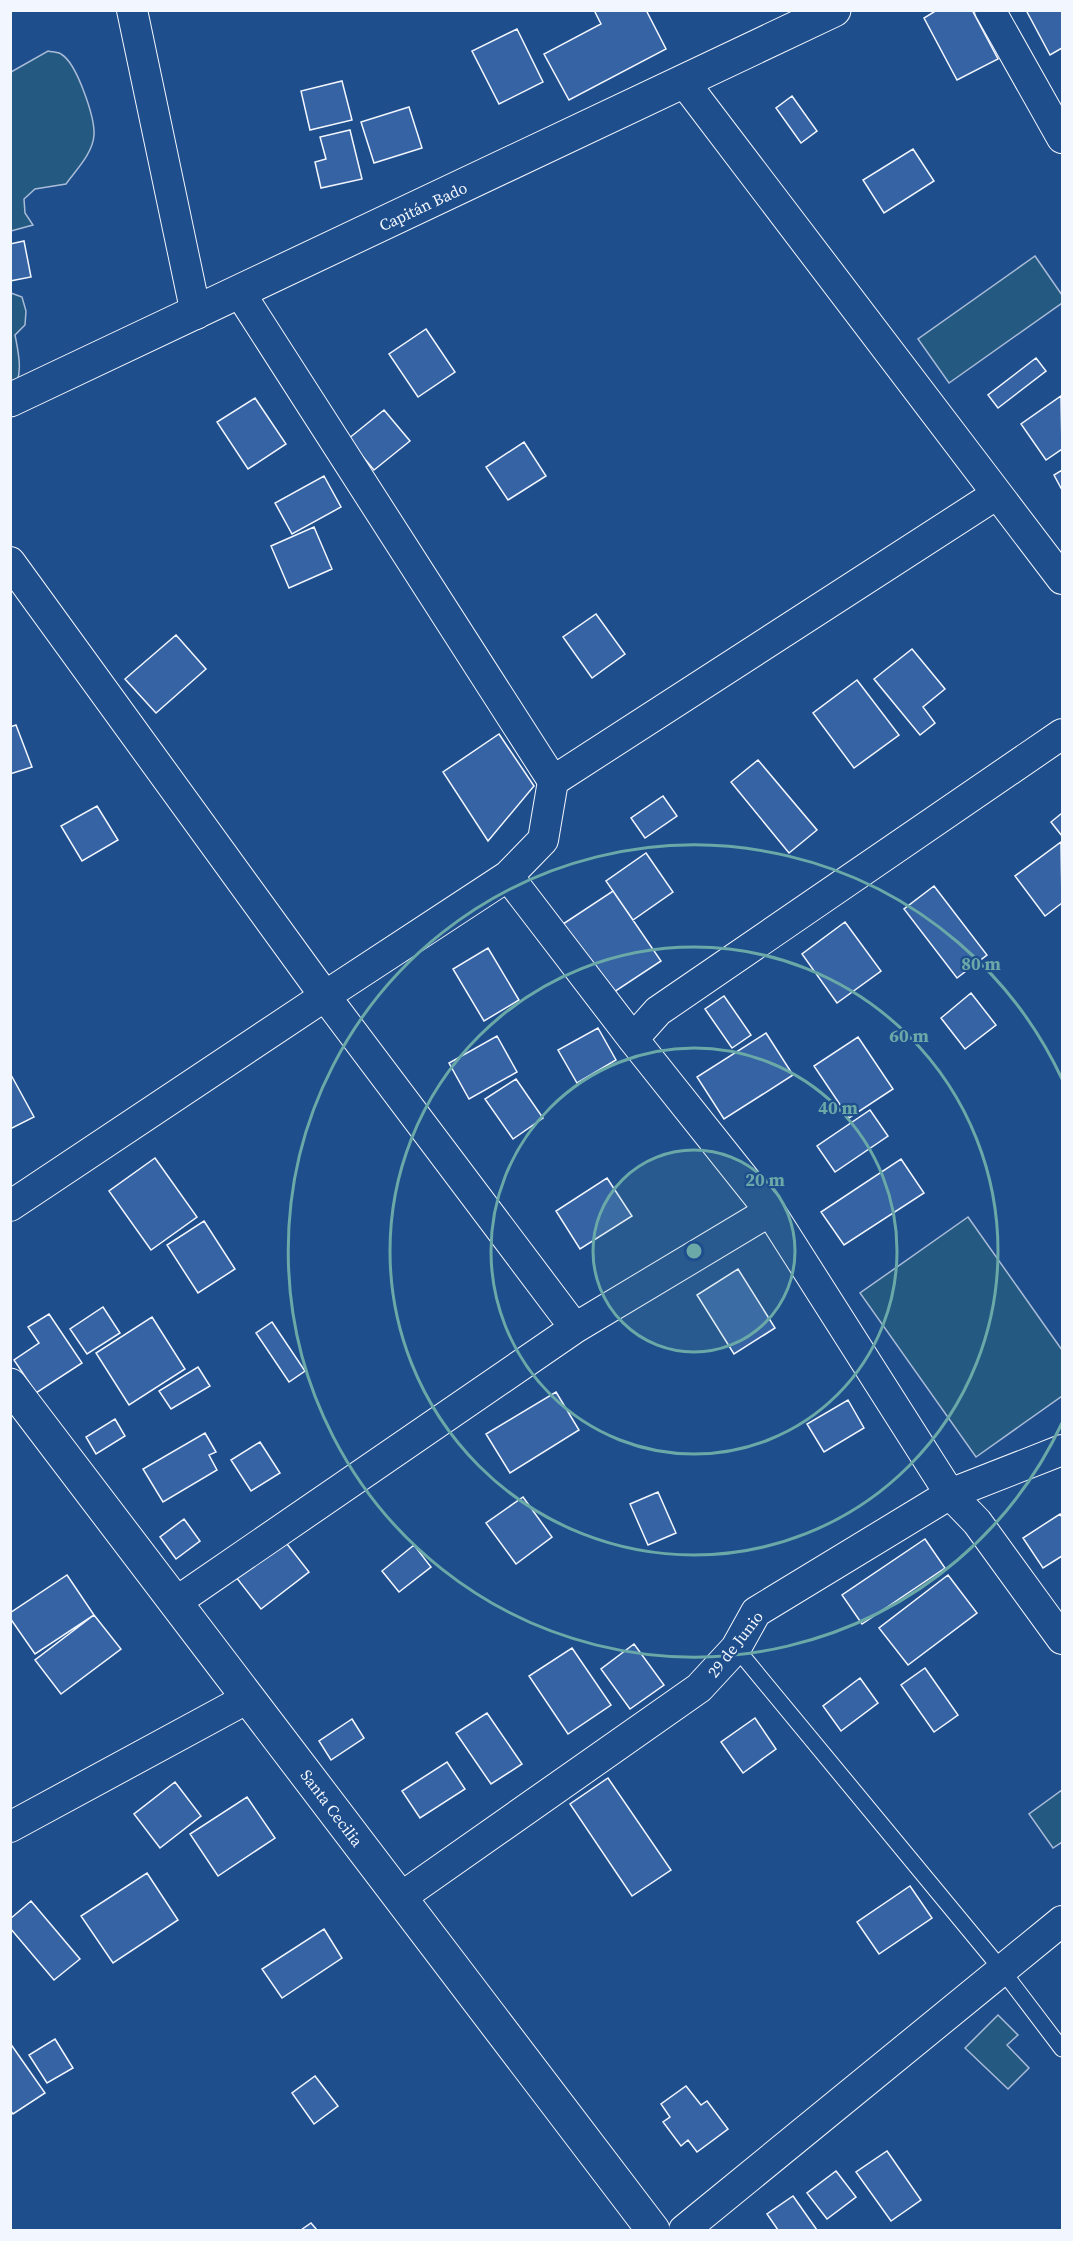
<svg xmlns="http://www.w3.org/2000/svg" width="1073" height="2241" viewBox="0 0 1073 2241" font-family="'Source Serif 4',serif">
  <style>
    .green { fill: #245a82; stroke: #a8bbd7; stroke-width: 1.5 }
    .building { fill: #3563a3; stroke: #f2f6ff; stroke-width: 1.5 }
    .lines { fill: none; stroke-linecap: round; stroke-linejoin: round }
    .lane-casing { stroke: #f2f6ff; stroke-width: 17 }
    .street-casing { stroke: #f2f6ff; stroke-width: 32 }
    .secondary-casing { stroke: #f2f6ff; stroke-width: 35 }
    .lane { stroke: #1f4e8c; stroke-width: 15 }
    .street { stroke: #1f4e8c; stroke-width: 30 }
    .secondary { stroke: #1f4e8c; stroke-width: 33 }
    .ring { fill: none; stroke: #6aa9a8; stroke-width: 3 }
    .labels { text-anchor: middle; stroke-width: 4.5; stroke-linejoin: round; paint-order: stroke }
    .street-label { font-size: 16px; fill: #f2f6ff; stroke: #1f4e8c }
    .centre { fill: #6aa9a8; stroke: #1f4e8c; stroke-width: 3 }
    .ring-label { font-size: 18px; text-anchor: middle; font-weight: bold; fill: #6aa9a8; stroke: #1f4e8c; stroke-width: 4.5; stroke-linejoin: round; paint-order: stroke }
  </style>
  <rect width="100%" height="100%" fill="#1f4e8c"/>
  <path class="green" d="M48,51C51,52 58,52 61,54C77,63 95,118 94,135C93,153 76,170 66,184L35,189L24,199L25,213L33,225L11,231V72Z
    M1035,256L1062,295V303L949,383L918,339Z
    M11,293L22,297L26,311L25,325L15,335C19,355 24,376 11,394Z
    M968,1217L1062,1350V1396L976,1457L860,1293Z
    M1062,1790V1842L1053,1848L1029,1814Z
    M998,2015L1018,2035L1007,2045L1029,2068L1008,2089L965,2048Z"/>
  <path class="building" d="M594,10H646L666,49L569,100L544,54L601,24Z
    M937,10H972L998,59L957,80L924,18Z
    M1026,10H1062V48L1050,55Z
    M517,29L543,82L499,104L472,51Z
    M342,81L352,120L310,130L301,91Z
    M792,96L817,131L801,143L776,108Z
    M409,107L422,148L374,163L361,122Z
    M350,130L362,179L321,188L315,162L326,159L320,137Z
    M913,149L934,181L884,213L863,180Z
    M24,241L31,277L10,281V244Z
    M426,329L455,372L418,397L389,354Z
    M1036,358L1046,371L998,408L988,395Z
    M1061,396L1062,449L1046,460L1021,424Z
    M255,398L286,444L248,469L217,422Z
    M384,410L410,441L374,470L348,439Z
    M524,442L546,476L508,500L486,467Z
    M1062,470V490L1054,475Z
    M324,476L341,507L292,534L275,503Z
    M314,527L332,569L289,588L271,546Z
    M596,614L625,654L592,678L563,637Z
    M176,635L206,669L156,713L125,679Z
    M912,649L945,689L923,707L935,723L920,735L874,679Z
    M857,680L899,735L854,768L813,713Z
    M16,725L32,767L10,774V727Z
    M499,734L534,786L488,841L443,772Z
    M758,760L817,830L789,853L731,782Z
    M663,796L677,816L645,838L631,818Z
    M97,806L118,840L82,861L61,826Z
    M1062,813V836L1051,822Z
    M1061,842L1062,903L1045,916L1015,876Z
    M646,853L673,892L633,920L606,881Z
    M934,886L987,955L957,978L904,909Z
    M613,891L661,961L608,996L560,926Z
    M845,922L881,971L837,1003L802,954Z
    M488,948L519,1000L484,1021L453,969Z
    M971,993L996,1025L965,1049L941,1018Z
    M724,996L751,1035L732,1048L705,1009Z
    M598,1028L616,1060L577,1083L558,1050Z
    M766,1033L793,1075L724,1119L697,1077Z
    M497,1036L517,1072L469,1099L449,1063Z
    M858,1037L893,1089L849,1118L814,1066Z
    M10,1073L34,1117L10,1129Z
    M516,1079L543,1118L513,1139L485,1099Z
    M870,1110L888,1136L835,1172L817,1146Z
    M155,1158L197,1217L151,1250L109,1191Z
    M901,1159L924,1193L844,1245L821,1212Z
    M607,1178L632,1216L580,1249L556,1211Z
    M204,1221L235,1269L198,1293L167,1245Z
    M738,1269L775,1328L734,1354L697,1295Z
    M103,1307L120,1333L87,1354L70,1329Z
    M49,1314L82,1363L36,1393L14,1360L39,1343L28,1327Z
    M152,1317L185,1369L129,1405L96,1353Z
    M272,1322L305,1371L289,1382L256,1333Z
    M198,1367L210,1386L171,1409L159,1391Z
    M556,1392L579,1430L510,1473L486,1434Z
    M848,1400L864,1428L824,1452L807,1424Z
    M115,1419L125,1436L96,1454L86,1437Z
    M205,1433L216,1452L209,1455L217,1470L163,1502L143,1469Z
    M260,1442L280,1473L251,1491L231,1460Z
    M658,1492L676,1533L648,1545L630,1504Z
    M523,1497L552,1537L516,1564L486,1523Z
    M1060,1514L1062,1517V1556L1043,1568L1023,1538Z
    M184,1519L200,1541L176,1559L160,1537Z
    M280,1535L309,1572L261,1609L232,1572Z
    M925,1539L945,1568L862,1624L842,1595Z
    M414,1545L431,1567L399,1592L382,1571Z
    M67,1575L94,1615L35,1654L10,1618V1613Z
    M948,1575L977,1613L908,1665L879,1628Z
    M94,1615L121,1649L61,1694L35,1660Z
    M634,1644L664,1685L630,1709L601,1669Z
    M572,1648L611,1705L568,1734L529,1676Z
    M925,1668L958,1715L934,1732L901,1685Z
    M860,1678L878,1703L841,1731L823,1706Z
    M487,1713L522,1764L491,1784L456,1733Z
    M755,1718L776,1749L743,1773L721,1742Z
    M352,1719L364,1738L331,1760L319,1741Z
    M447,1762L465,1789L420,1818L402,1791Z
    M608,1778L671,1870L632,1896L570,1804Z
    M175,1782L201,1816L160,1848L134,1814Z
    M247,1797L275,1838L218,1876L190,1834Z
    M147,1873L178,1920L113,1963L81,1916Z
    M910,1886L932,1918L879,1954L857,1922Z
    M31,1901L80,1959L54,1980L10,1928V1919Z
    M324,1929L342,1958L282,1998L262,1969Z
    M55,2039L73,2068L47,2083L29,2055Z
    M10,2043L45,2093L13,2114L10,2110Z
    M315,2076L338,2106L314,2124L292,2093Z
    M686,2086L701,2105L707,2101L728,2129L697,2152L688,2140L681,2146L663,2122L670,2117L661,2104Z
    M887,2151L921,2200L891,2221L856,2172Z
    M836,2171L856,2197L827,2219L807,2193Z
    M793,2196L817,2230H778L767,2214Z
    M311,2223L317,2230H301Z"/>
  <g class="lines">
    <g class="lane-casing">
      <path id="lane" d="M736,1648L1002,1970L1062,2049"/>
    </g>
    <g class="street-casing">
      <path id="street" d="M132,10L196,314
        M990,10L1062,138
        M684,82L1062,579
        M10,562L325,996L575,1328
        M553,781L997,494
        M508,876L633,1039L770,1211L950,1494L977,1522L1062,1639
        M633,1039L658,1011L1062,734
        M10,1206L325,996L508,876L543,840L553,781L240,293
        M176,1602L575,1328L770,1211
        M10,1827L248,1698
        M400,1898L699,1688L736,1648L756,1612L950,1494L1062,1450
        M684,2230L1062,1921"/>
    </g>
    <g class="secondary-casing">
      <path id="secondary" d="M10,400L834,10
        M10,1385L653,2230"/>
    </g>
    <use href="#lane" class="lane"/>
    <use href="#street" class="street"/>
    <use href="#secondary" class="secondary"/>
  </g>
  <circle cx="694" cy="1251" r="101" fill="#6aa9a8" fill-opacity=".12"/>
  <g class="ring">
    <circle cx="694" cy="1251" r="101"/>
    <circle cx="694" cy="1251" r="203"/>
    <circle cx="694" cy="1251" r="304"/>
    <path d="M1062 1423A406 406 0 1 1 1062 1079"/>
  </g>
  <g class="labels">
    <g class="street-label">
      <text transform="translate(423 206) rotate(-25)" y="6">Capitán Bado</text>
      <text transform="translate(735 1644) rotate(-52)" y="6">29 de Junio</text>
      <text transform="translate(332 1808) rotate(53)" y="6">Santa Cecilia</text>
    </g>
  </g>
  <circle cx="694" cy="1251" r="9" class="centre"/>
  <g class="ring-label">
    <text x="981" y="970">80 m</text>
    <text x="909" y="1042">60 m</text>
    <text x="838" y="1114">40 m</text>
    <text x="765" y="1186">20 m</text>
  </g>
  <rect width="1073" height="2241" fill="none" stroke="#f2f6ff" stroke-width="24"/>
</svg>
